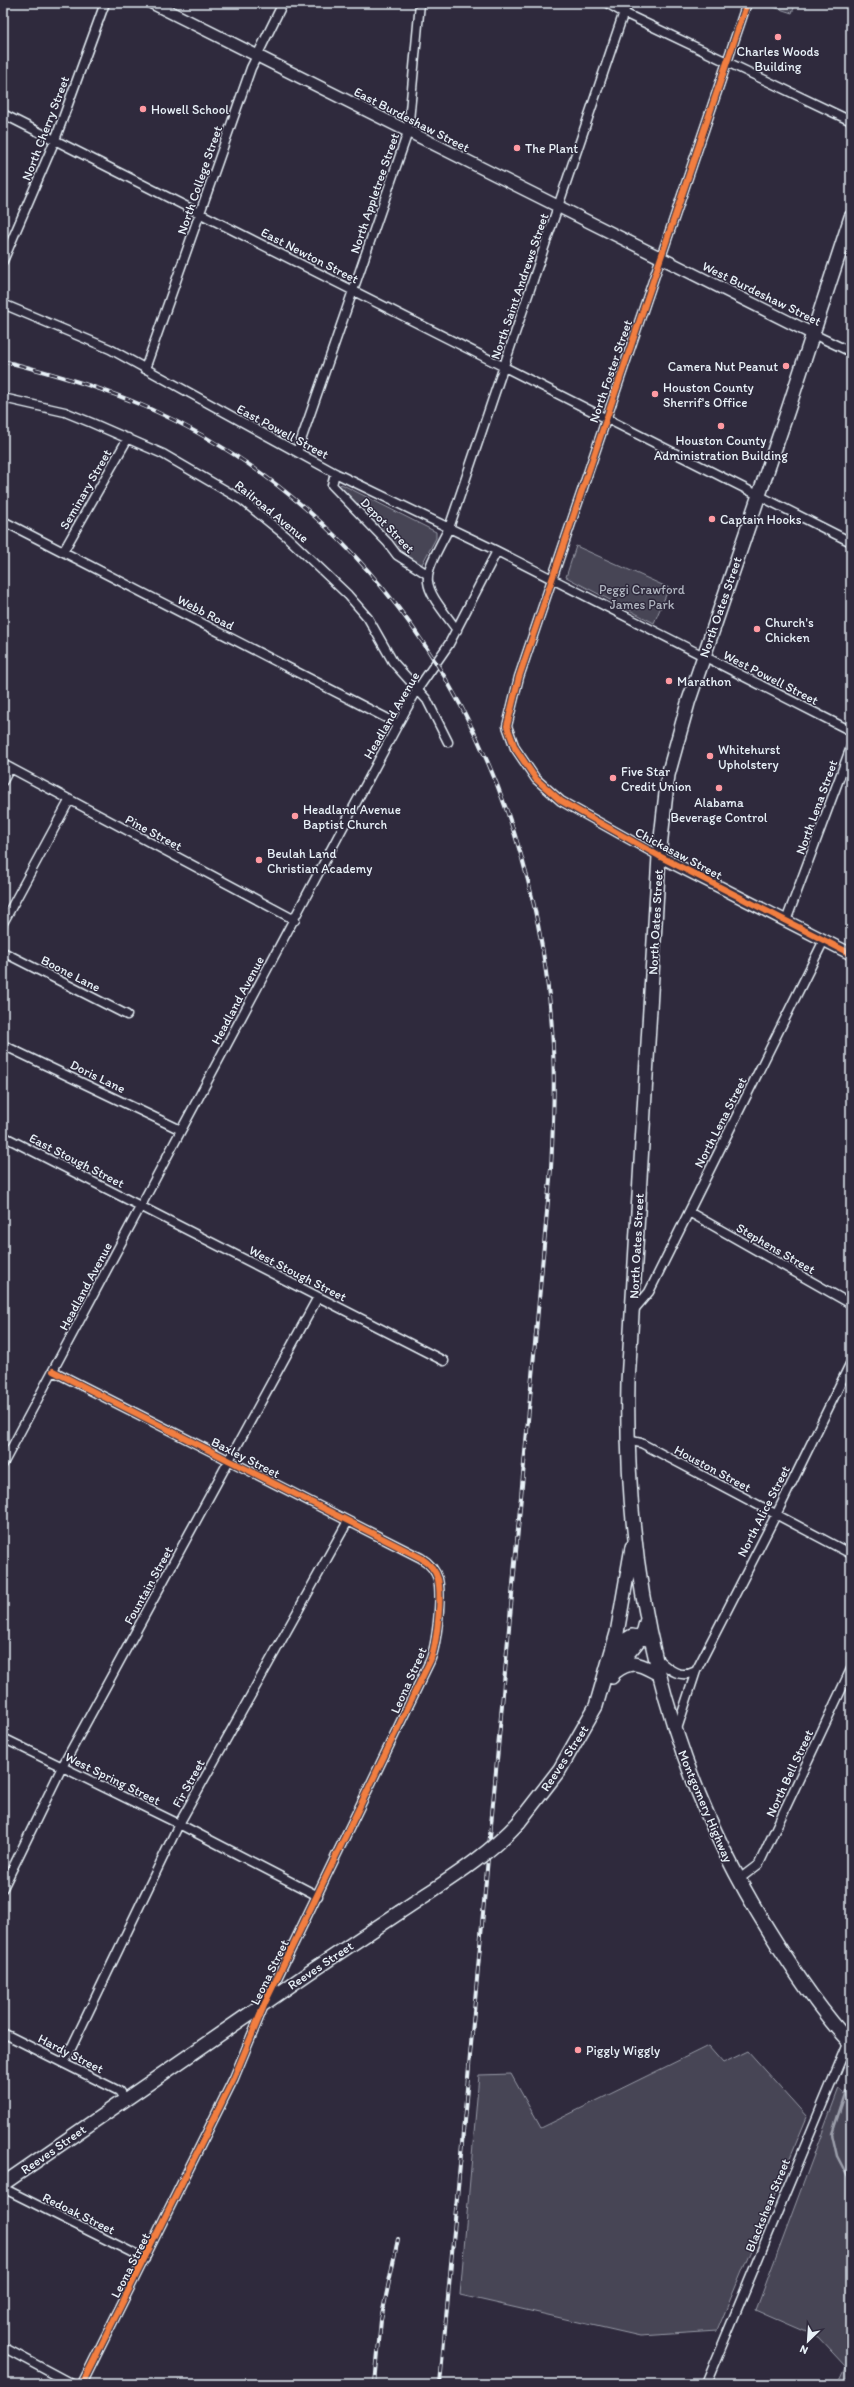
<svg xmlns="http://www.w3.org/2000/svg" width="854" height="2387" viewBox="0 0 854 2387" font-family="Itim,sans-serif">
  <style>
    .green { fill: #464455; stroke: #979aa6 }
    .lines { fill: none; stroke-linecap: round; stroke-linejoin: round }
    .stream { stroke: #9c9fab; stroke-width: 2.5 }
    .street-casing { stroke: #e8f1f8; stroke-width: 11 }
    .secondary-casing { stroke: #e8f1f8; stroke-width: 14 }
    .primary-casing { stroke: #e8f1f8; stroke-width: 16 }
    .street { stroke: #2f2a3d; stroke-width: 8 }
    .secondary { stroke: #2f2a3d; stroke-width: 11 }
    .primary { stroke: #2f2a3d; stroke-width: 13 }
    .rail-casing { stroke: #e8f1f8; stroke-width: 4 }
    .rail { stroke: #2f2a3d; stroke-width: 2.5; stroke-dasharray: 8; stroke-linecap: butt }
    .primary-bridge-casing { stroke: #e8f1f8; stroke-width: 16; stroke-linecap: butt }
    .primary-bridge { stroke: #2f2a3d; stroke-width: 13 }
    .cycleway-casing { stroke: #2f2a3d; stroke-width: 8 }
    .cycleway { stroke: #f27e40; stroke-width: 6 }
    .poi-dot { fill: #ff9aa2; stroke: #2f2a3d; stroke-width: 1.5 }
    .labels { text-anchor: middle; stroke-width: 3; stroke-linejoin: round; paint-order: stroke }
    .poi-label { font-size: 13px; fill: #e8f1f8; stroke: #2f2a3d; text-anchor: start }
    .street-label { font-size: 13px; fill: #e8f1f8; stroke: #2f2a3d }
    .park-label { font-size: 13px; fill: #afb4bf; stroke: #2f2a3d }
  </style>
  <rect width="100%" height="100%" fill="#2f2a3d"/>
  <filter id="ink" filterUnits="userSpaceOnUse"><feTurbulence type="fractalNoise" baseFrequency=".025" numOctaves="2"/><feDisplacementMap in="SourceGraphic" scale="8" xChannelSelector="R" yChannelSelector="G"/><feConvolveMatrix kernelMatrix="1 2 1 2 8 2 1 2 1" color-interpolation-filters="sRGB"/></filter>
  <g filter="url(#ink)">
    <path class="green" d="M761,3H796L792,13Z
      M341,484L436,532V538L421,566L399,551L339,486Z
      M576,546L669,588L654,623L566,577Z
      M708,2046L723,2063L748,2051L807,2117L717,2331L640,2336L460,2295L479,2075L511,2074L541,2128Z
      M839,2088L851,2102V2384H838L846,2367L818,2337L756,2310Z"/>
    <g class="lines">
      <path class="stream" d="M846,2091L832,2134L837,2156L851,2183"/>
      <g class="street-casing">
        <path id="street" d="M607,3L624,13L851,121
          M3,114L851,542
          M3,261L55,140L105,3
          M3,304L110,349L335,473L497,551L851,731
          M813,334L851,352
          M145,369L251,68L283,3
          M3,398L65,412L92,423L163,454L242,500L286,536L348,595L368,618L393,662L427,700L448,742
          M297,452L408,132L420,3
          M335,473L332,485L388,543L397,555L427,574
          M3,521L398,724
          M63,552L128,438
          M457,630C419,579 420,584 449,528L627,3
          M3,764L295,920
          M3,781L10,768
          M659,856L561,801L536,779L515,748L507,726L519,677L747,3
          M786,921L851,747
          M3,923L69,801
          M3,952L127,1015
          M3,1045L181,1130
          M3,1136L444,1361
          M689,1212L851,1304
          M632,1312L649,1292L824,940
          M53,1371L421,1558C429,1563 435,1569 438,1579C442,1597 437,1644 430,1661L265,2003L234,2078L82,2384
          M627,1440L641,1443L851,1554
          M3,1464L398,724L417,690L449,644L497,551
          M655,1657C668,1668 678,1680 696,1671
          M677,1729L696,1671L780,1507L851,1362
          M3,1738L179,1824L318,1896
          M738,1880L759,1864L851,1669
          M3,1888L62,1767L318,1297
          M3,2033L119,2091L125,2100
          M64,2063L179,1824L348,1521
          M3,2188L145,2259
          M3,2347L72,2384
          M706,2384L850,2038"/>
      </g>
      <g class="secondary-casing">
        <path id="secondary" d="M152,3L813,334
          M659,856L851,954"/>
      </g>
      <g class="primary-casing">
        <path id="primary" d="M851,217L788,410L688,703L668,775L659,856L628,1382C624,1579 664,1763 769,1931C793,1970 820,2011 851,2044
          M613,1652L619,1644L632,1636L648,1639
          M615,1672C633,1659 639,1664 657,1673
          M612,1677C620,1655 643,1645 646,1622
          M519,1822L560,1769L596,1706L617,1633L632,1547
          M3,2184L310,1972L400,1912"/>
      </g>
      <use href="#street" class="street"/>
      <use href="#secondary" class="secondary"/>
      <use href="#primary" class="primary"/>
      <g class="rail-casing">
        <path id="rail" d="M3,361C52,373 100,387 146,407C383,512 521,745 549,996C556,1054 554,1111 551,1168L440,2384
          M375,2384L381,2320L398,2239"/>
      </g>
      <use href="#rail" class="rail"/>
      <g class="primary-bridge-casing">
        <path id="primary-bridge" d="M400,1912C441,1884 485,1859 519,1822"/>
      </g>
      <use href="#primary-bridge" class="primary-bridge"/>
      <g class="cycleway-casing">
        <path id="cycleway" d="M747,3L519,677L507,726L515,748L536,779L561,801L659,856L851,954
          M53,1371L421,1558C429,1563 435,1569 438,1579C442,1597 437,1644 430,1661L265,2003L234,2078L82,2384"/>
      </g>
      <use href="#cycleway" class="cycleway"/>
    </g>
  </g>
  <g class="poi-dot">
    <circle cx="778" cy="37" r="4"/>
    <circle cx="143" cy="109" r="4"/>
    <circle cx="517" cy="148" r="4"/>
    <circle cx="786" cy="366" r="4"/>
    <circle cx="655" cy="394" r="4"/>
    <circle cx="721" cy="426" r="4"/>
    <circle cx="712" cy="519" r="4"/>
    <circle cx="757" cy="629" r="4"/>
    <circle cx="669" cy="681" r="4"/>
    <circle cx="710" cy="756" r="4"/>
    <circle cx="613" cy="778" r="4"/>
    <circle cx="719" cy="788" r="4"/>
    <circle cx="295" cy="816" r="4"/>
    <circle cx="259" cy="860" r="4"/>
    <circle cx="578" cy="2050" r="4"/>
  </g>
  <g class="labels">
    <g class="poi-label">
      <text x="778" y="56" text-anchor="middle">Charles Woods<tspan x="778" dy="15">Building</tspan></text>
      <text x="151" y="114">Howell School</text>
      <text x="525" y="153">The Plant</text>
      <text x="778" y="371" text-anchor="end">Camera Nut Peanut</text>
      <text x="663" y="392">Houston County<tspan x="663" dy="15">Sherrif's Office</tspan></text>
      <text x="721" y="445" text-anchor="middle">Houston County<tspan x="721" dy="15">Administration Building</tspan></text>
      <text x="720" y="524">Captain Hooks</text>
      <text x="765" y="627">Church's<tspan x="765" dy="15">Chicken</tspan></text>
      <text x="677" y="686">Marathon</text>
      <text x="718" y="754">Whitehurst<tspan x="718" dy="15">Upholstery</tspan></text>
      <text x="621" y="776">Five Star<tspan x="621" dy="15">Credit Union</tspan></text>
      <text x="719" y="807" text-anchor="middle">Alabama<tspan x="719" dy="15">Beverage Control</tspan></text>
      <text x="303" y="814">Headland Avenue<tspan x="303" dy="15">Baptist Church</tspan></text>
      <text x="267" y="858">Beulah Land<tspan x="267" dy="15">Christian Academy</tspan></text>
      <text x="586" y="2055">Piggly Wiggly</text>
    </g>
    <g class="street-label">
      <text transform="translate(412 119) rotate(27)" y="5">East Burdeshaw Street</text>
      <text transform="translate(45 128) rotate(-69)" y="5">North Cherry Street</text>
      <text transform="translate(199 180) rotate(-71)" y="5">North College Street</text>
      <text transform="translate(374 193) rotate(-71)" y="5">North Appletree Street</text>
      <text transform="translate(310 255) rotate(27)" y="5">East Newton Street</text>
      <text transform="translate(519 286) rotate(-71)" y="5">North Saint Andrews Street</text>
      <text transform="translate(762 293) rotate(26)" y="5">West Burdeshaw Street</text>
      <text transform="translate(610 371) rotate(-71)" y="5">North Foster Street</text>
      <text transform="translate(283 431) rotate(28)" y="5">East Powell Street</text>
      <text transform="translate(85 489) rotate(-60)" y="5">Seminary Street</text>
      <text transform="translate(272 511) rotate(39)" y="5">Railroad Avenue</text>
      <text transform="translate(388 525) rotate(46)" y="5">Depot Street</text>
      <text transform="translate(720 607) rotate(-71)" y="5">North Oates Street</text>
      <text transform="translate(206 612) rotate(27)" y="5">Webb Road</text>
      <text transform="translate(771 677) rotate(27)" y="5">West Powell Street</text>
      <text transform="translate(391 715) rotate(-60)" y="5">Headland Avenue</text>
      <text transform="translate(816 807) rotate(-70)" y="5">North Lena Street</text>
      <text transform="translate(154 832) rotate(28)" y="5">Pine Street</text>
      <text transform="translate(679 853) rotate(28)" y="5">Chickasaw Street</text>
      <text transform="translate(655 922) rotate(-87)" y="5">North Oates Street</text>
      <text transform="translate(71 973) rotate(27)" y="5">Boone Lane</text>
      <text transform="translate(237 1000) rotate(-62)" y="5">Headland Avenue</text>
      <text transform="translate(98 1076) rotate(26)" y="5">Doris Lane</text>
      <text transform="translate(720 1122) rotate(-63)" y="5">North Lena Street</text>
      <text transform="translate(77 1160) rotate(27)" y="5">East Stough Street</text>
      <text transform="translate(636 1246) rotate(-87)" y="5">North Oates Street</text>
      <text transform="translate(776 1248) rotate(30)" y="5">Stephens Street</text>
      <text transform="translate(298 1273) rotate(27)" y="5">West Stough Street</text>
      <text transform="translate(85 1286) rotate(-62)" y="5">Headland Avenue</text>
      <text transform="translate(246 1457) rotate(27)" y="5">Baxley Street</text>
      <text transform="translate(713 1468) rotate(28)" y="5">Houston Street</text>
      <text transform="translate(763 1511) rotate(-63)" y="5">North Alice Street</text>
      <text transform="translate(148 1585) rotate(-61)" y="5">Fountain Street</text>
      <text transform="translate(408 1680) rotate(-66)" y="5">Leona Street</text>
      <text transform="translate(564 1758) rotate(-57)" y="5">Reeves Street</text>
      <text transform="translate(789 1773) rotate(-65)" y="5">North Bell Street</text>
      <text transform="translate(113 1778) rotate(26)" y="5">West Spring Street</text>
      <text transform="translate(188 1783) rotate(-61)" y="5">Fir Street</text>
      <text transform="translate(706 1806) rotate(67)" y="5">Montgomery Highway</text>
      <text transform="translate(320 1965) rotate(-34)" y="5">Reeves Street</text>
      <text transform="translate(269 1972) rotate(-64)" y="5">Leona Street</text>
      <text transform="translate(71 2053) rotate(27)" y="5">Hardy Street</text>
      <text transform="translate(53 2149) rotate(-35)" y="5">Reeves Street</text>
      <text transform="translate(767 2205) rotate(-68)" y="5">Blackshear Street</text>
      <text transform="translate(79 2213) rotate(26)" y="5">Redoak Street</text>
      <text transform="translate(130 2265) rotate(-63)" y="5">Leona Street</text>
    </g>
    <g class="park-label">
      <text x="642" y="594">Peggi Crawford<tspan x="642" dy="15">James Park</tspan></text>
    </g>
  </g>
  <rect width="854" height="2387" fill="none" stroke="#2f2a3d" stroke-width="16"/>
  <rect x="8" y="8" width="838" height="2371" fill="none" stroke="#e8f1f8" stroke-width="1.5" filter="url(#ink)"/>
  <g transform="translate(808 2341) rotate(205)" stroke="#2f2a3d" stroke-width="3" paint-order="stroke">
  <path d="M0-3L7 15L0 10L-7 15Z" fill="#e8f1f8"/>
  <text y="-6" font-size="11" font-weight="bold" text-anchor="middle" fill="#e8f1f8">N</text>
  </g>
</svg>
